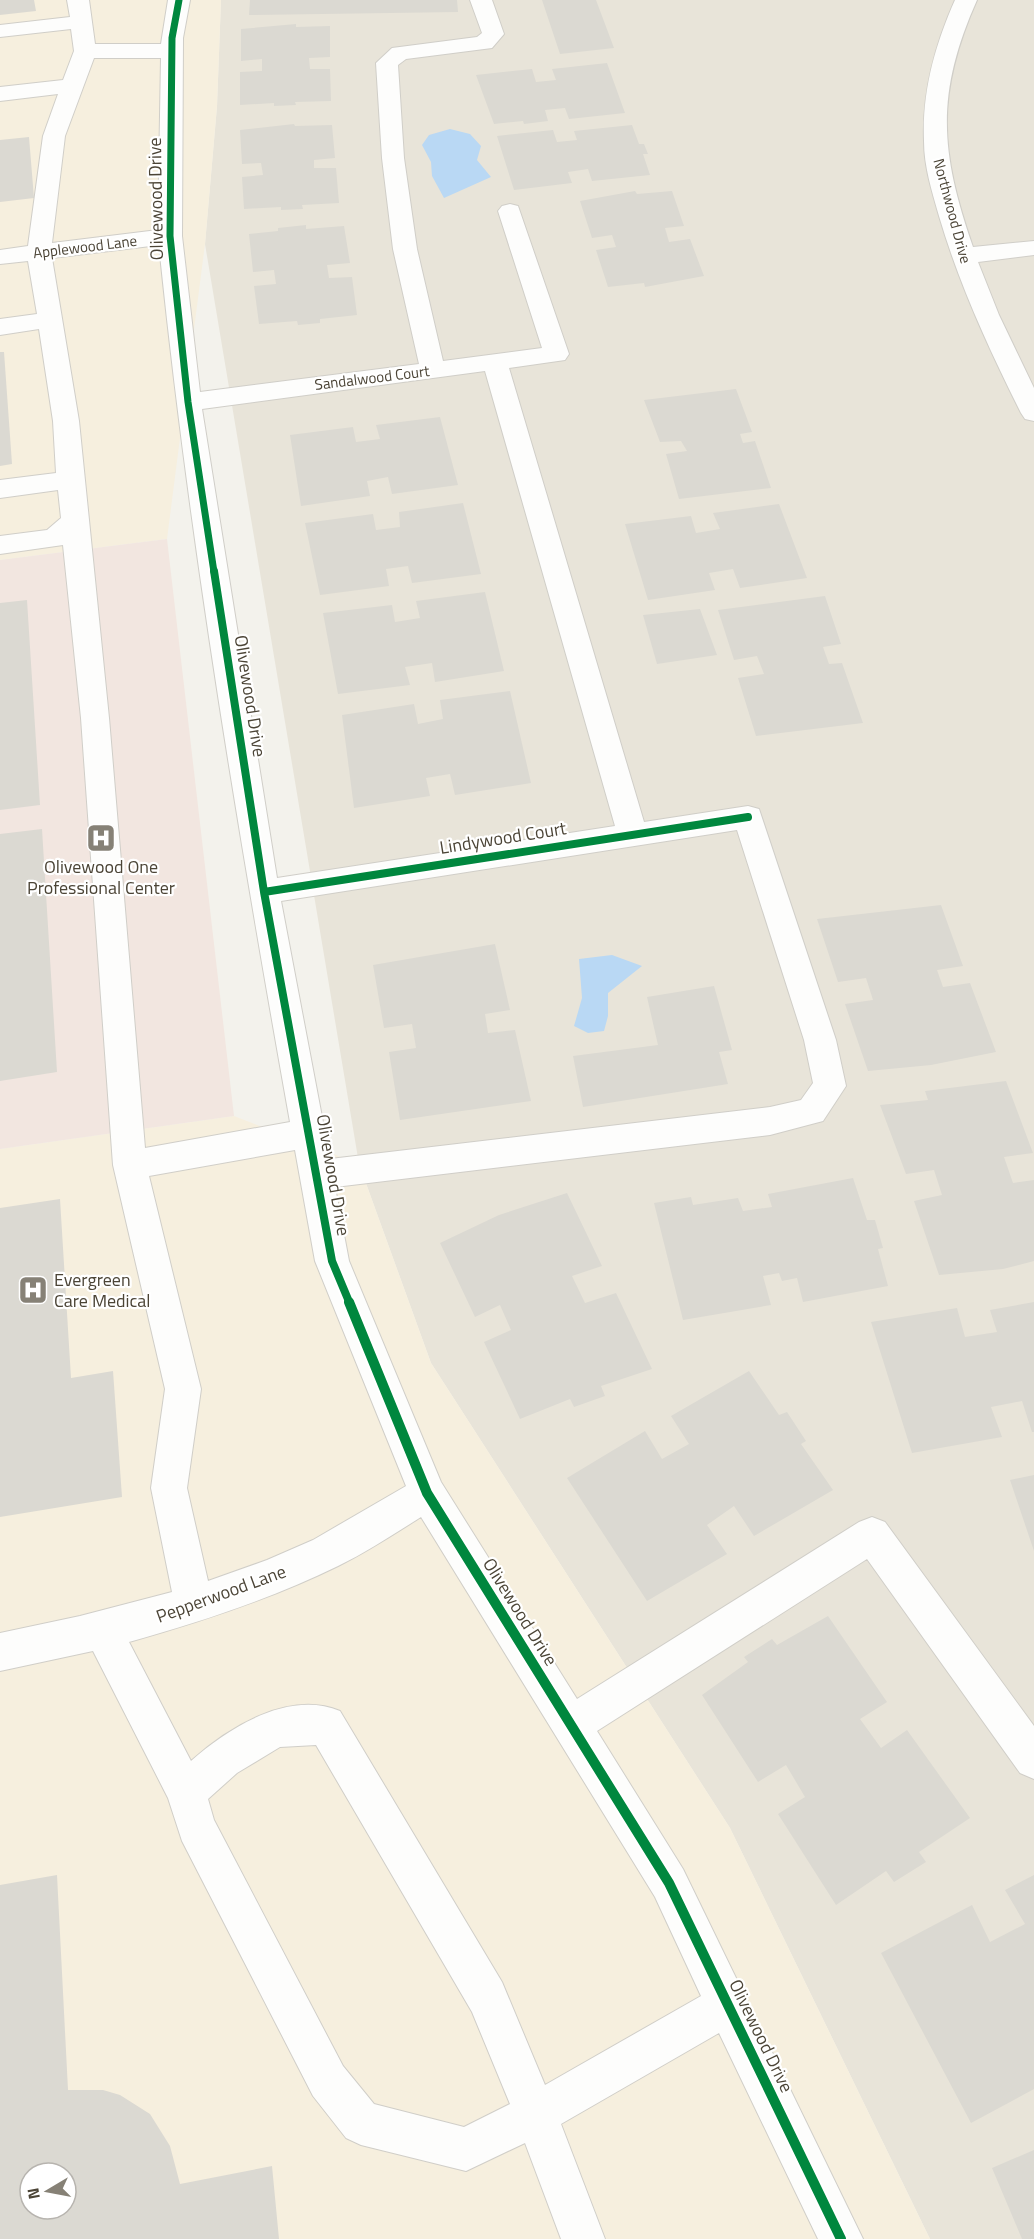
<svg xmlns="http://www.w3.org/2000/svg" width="1034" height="2239" viewBox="0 0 1034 2239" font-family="'Titillium Web',sans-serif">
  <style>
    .residential { fill: #e8e4d9 }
    .commercial { fill: #f6efde; fill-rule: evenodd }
    .medical { fill: #f2e6e0 }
    .water { fill: #b9d8f4 }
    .building { fill: #dbd9d2; fill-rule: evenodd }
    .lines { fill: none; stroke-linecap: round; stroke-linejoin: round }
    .minor-casing { stroke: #d0cec8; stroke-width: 2 }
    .minor { fill: #fdfdfc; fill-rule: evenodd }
    .cycleway-far2-casing { stroke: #fff; stroke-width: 10 }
    .cycleway-far1-casing { stroke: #fff; stroke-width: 12 }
    .cycleway-casing { stroke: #fff; stroke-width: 14 }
    .cycleway-far2 { stroke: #00873e; stroke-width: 7 }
    .cycleway-far1 { stroke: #00873e; stroke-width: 8 }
    .cycleway { stroke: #00873e; stroke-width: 10 }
    .labels { text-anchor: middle; stroke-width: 4.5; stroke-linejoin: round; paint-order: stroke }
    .far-street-label { font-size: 15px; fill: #4b4436; stroke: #fff }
    .street-label { font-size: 18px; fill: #4b4436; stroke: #fff }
    .poi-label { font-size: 18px; fill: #4b4436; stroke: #fff }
  </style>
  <rect width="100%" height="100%" fill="#f3f2ec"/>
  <path class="residential" d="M221,0H1034V2239H930L730,1828L431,1363L359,1164L205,244L217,106Z"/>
  <path class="commercial" d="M0,0H221L217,106L205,244L167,539L0,560Z
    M234,1116L359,1164L431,1363L730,1828L930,2239H0V1149ZM30,2173H66V2209H30Z"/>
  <path class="medical" d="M167,539L234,1116L0,1149V560Z"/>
  <path class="water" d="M450,129L470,134L481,146L477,160L491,177L444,198L432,176L431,162L422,145L429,135Z
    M612,955L642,966L608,993V1016L604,1031L588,1033L574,1026L582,998L579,959Z"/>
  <path class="building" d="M0,0H34L36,11L0,15Z
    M250,0H457L458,12L249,15Z
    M542,0H596L614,48L560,54Z
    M296,24V27L330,26V57L309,58L310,69H330L331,101L295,102L296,105L274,106V103L240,105V72L262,71V59L241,61V29Z
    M607,63L625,113L569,119L565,108L545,110L548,121L524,124L523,121L494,124L476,75L532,69L536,82L556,80L552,69Z
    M294,124L295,126L332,125L335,158L314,160V168H336L339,203L302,205L303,209L281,210V207L244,209L242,177L263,175L261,163L242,164L240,130Z
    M632,125L639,144H644L648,154H643L650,175L592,181L588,169L568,172L572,183L514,190L497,136L553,130L557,142L577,140L574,131Z
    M29,137L34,198L0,202V140Z
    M635,191L637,194L672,191L684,226L665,228L669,242L690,239L704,276L645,287L644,283L608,287L596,250L616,247L612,235L592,238L580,201Z
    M306,225V229L344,226L350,263L327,265L329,278L352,277L357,315L320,319V323L298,325L297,321L259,324L254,286L276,284L274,270L253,272L249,234L278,231V228Z
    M0,352H4L12,464L0,466Z
    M736,389L752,432L740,434L743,443L755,441L771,488L679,499L666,454L687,451L681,441L660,442L644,400Z
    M440,417L458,485L392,494L388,477L367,481L370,496L301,506L290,435L353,427L356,442L380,439L376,425Z
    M463,503L481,574L412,583L408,566L386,569L389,586L320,595L305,523L373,514L376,530L400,527L399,512Z
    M779,504L807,578L740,588L733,569L709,573L715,590L648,600L625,524L691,516L696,533L720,529L713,513Z
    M485,592L504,671L435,682L432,663L405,667L410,685L338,694L323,613L392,605L395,622L420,618L416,601Z
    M825,596L841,644L823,647L829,664L842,663L863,723L756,736L738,678L764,674L757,656L734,660L718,610Z
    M27,600L40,805L0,810V603Z
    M700,609L717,655L657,664L643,615Z
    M510,691L531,783L455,795L450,774L426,778L430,796L354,808L342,715L414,704L418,724L443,719L440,700Z
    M42,829L57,1072L0,1081V834Z
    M941,905L963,966L937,970L943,987L970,983L996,1052L931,1065L868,1071L845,1004L873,1000L866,978L838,982L817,919Z
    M495,944L510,1010L485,1014L488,1033L515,1030L531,1101L400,1120L389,1052L416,1048L412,1024L384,1028L373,965Z
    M714,986L732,1050L719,1052L728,1084L583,1107L573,1056L658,1045L647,997Z
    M1006,1081L1033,1153L1004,1157L1013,1183L1034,1180V1261L1003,1269L939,1275L914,1201L942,1195L934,1170L906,1174L880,1105L928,1100L925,1091Z
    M853,1178L867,1220H875L883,1248L878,1249L888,1286L803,1302L797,1278L782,1281L779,1273L763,1276L771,1305L683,1320L654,1203L691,1197L693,1205L738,1198L743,1211L772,1207L768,1194Z
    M567,1193L602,1266L572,1276L585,1303L616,1293L652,1369L601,1386L605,1396L574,1407L570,1399L520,1419L484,1342L511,1330L500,1305L475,1317L440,1243L499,1215Z
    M60,1199L71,1378L113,1371L122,1497L0,1517V1208Z
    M1034,1302V1432H1032L1022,1401L991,1407L1002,1437L912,1453L871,1322L957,1308L965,1337L997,1332L990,1310Z
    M749,1371L779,1415L787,1412L806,1441L801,1444L833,1490L754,1536L734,1506L707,1525L727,1554L647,1601L567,1478L645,1431L662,1459L689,1444L671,1416Z
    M1034,1475V1551L1010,1480Z
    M828,1616L887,1702L860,1719L881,1748L907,1730L970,1818L919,1852L926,1862L894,1882L886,1871L836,1905L778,1814L805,1797L786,1765L758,1782L702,1695L748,1662L744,1657L772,1639L777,1645Z
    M57,1875L68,2090H103L120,2095L150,2114L170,2146L180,2184L272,2166L279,2239H0V1885ZM30,2173H66V2209H30Z
    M1034,1875V2089L971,2123L881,1953L972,1905L990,1942L1025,1924L1005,1890Z
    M1034,2150V2239H1022L992,2168Z"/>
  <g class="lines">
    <g class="minor-casing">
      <path id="minor" d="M67,0H89L95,44H161L168,0H190L183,38L182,236L200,392L419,364L393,249L382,158L376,63L392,48L477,37L482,33L470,0H492L504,34L492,48L406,59L398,65L404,158L417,249L443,361L542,348L498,211L502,206L510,204L518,206L569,354L565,360L509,368L644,822L748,806L759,809L836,1040L846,1086L823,1121L770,1135L335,1187L349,1261L441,1482L577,1699L859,1522L872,1517L885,1522L1034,1726V1779L1020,1773L867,1559L597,1731L683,1869L863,2239H818L719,2033L561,2124L605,2239H561L525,2143L466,2171L361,2145L346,2138L313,2096L182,1841L168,1798L93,1651L0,1671V1633L80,1616L172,1592L151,1488L165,1389L113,1165L81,718L63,545L0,554V536L47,530L61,518L58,490L0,498V480L56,473L53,421L39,329L0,335V319L37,314L28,261L0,264V250L28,246L43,136L58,94L0,101V87L63,80L74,51L71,29L0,37V25L70,17ZM94,58H161L158,230L52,243L65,136ZM159,245C189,539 238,831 290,1122L145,1148L109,718L79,421L52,258ZM485,371L615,826L277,878L202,409ZM737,830L804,1040L813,1083L801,1100L770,1107L330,1159L281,901ZM295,1150L315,1261L406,1486L313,1540L267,1560L208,1581L187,1488L201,1389L149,1176ZM421,1517L655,1897L701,1996L545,2085L502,1982L340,1711C289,1690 229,1727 191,1761L129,1642C200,1622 271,1599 338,1566C367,1552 394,1534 421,1517ZM316,1745L472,2012L510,2104L464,2127L374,2104L343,2066L214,1820L208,1799L237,1773L280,1747Z
        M955,0H977C935,94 940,152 973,247L1034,241V255L978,262L999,315L1034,388V421L1025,419L1021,413C989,349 959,284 939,216C932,191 924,167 924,141C922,91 935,45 955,0Z"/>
    </g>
    <use href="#minor" class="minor"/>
    <g class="cycleway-far2-casing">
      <path id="cycleway-far2" d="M179,0L172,38L170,236L188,402L214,572"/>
    </g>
    <g class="cycleway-far1-casing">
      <path id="cycleway-far1" d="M214,571L264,892L332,1261L350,1304
        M264,892L748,817"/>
    </g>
    <g class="cycleway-casing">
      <path id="cycleway" d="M349,1302L427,1493L669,1883L841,2239"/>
    </g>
    <use href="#cycleway-far2" class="cycleway-far2"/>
    <use href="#cycleway-far1" class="cycleway-far1"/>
    <use href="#cycleway" class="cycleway"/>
  </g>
  <defs>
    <g id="hospital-square" transform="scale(1.5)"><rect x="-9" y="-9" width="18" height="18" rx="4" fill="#868176" stroke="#fff"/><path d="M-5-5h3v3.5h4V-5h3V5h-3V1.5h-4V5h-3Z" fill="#fff"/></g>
  </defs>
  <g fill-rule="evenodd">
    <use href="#hospital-square" x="101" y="838"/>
    <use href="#hospital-square" x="33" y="1290"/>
  </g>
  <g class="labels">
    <g class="far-street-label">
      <text transform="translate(952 211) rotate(75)" y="5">Northwood Drive</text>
      <text transform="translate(85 247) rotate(-7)" y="5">Applewood Lane</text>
      <text transform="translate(372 378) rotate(-7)" y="5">Sandalwood Court</text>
    </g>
    <g class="street-label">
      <text transform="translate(156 199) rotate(-91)" y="6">Olivewood Drive</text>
      <text transform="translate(250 696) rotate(81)" y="6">Olivewood Drive</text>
      <text transform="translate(503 838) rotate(-9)" y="6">Lindywood Court</text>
      <text transform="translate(333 1175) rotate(80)" y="6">Olivewood Drive</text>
      <text transform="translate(221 1594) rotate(-20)" y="6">Pepperwood Lane</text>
      <text transform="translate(520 1612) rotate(58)" y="6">Olivewood Drive</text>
      <text transform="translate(761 2036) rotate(64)" y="6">Olivewood Drive</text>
    </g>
    <g class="poi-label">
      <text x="101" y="873">Olivewood One<tspan x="101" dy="21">Professional Center</tspan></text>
      <text x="54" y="1286" text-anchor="start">Evergreen<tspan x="54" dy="21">Care Medical</tspan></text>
    </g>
  </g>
  <g transform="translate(48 2191) rotate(260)"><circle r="28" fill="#ffffff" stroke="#b7b4af" stroke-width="1.5"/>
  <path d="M0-4.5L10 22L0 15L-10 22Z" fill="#868176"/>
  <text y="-9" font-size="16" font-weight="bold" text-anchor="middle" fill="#4b4436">N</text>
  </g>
</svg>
